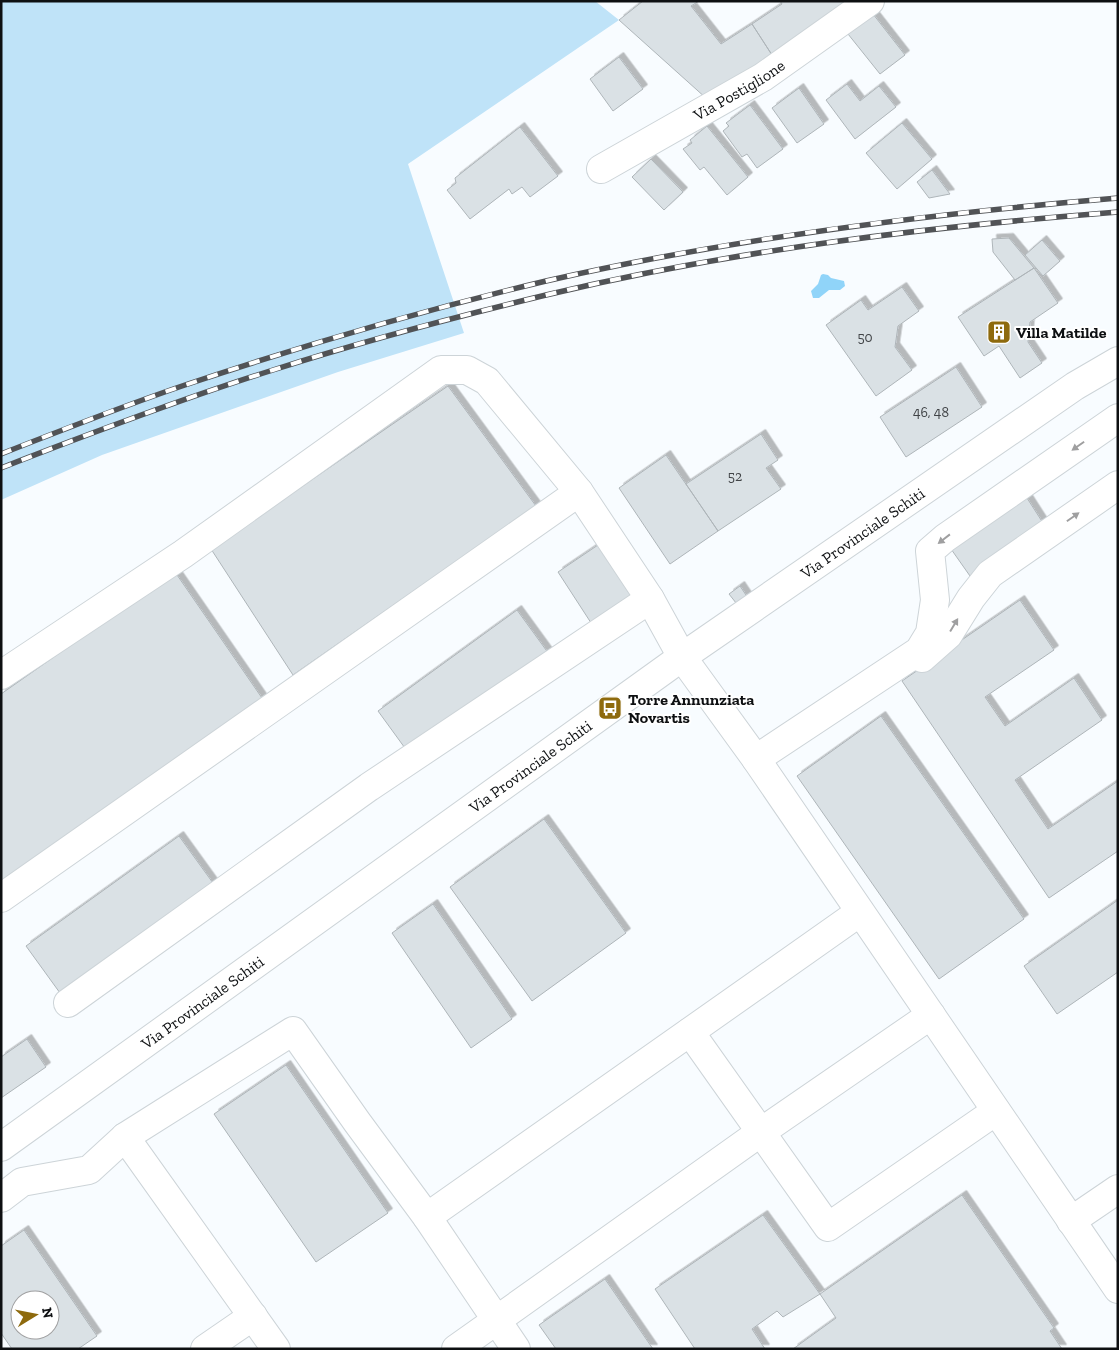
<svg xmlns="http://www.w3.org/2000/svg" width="1119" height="1350" viewBox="0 0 1119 1350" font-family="'Zilla Slab',serif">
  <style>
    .green { fill: #bfe3f8 }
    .water { fill: #90d4f9 }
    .building { fill: #dae1e5; stroke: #aeb5b9; fill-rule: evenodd; filter: url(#shadow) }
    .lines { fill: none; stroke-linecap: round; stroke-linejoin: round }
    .minor-casing { stroke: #cdd4d8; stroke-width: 30 }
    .minor { stroke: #fff; stroke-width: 28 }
    .rail-casing { stroke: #515356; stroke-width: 5.5 }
    .rail { stroke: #fff; stroke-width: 4; stroke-dasharray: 11; stroke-linecap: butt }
    .oneway { fill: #9f9fa0 }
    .labels { text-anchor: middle; stroke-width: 4; stroke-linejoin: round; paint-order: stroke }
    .number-label { font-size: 14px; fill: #414447 }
    .street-label { font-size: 16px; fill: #0e1012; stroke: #fff }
    .poi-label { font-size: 16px; font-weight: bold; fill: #0e1012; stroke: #fff; text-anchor: start }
  </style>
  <defs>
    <filter id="shadow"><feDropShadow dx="4.5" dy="-4.5" stdDeviation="0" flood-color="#0004"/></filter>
  </defs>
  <rect width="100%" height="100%" fill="#f8fcff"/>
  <path class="green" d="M1,1H595L619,20L408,164L464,333L338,372L102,455L1,500Z"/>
  <path class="water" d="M823,274L828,275L831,278L844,281L845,286L840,290H829L819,298H813L811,291L818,284L821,275Z"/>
  <path class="building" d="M643,1H699L691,6L721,44L752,24L772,55L707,99L619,20Z
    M780,1H854L772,55L752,24L782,4Z
    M873,14L905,55L880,74L848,34Z
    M619,57L643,89L613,111L590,79Z
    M847,84L860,101L879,86L896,107L855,139L826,100Z
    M799,88L824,124L797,143L772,108Z
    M750,105L783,149L757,168L747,154L742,157L723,131L729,126L726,123Z
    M902,123L932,159L897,189L866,153Z
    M707,126L748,177L727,195L704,167L700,170L683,149L692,143L690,140Z
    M520,127L558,176L530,197L522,187L512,194L509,189L470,219L447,190L456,183L455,178Z
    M651,159L683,192L664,210L632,177Z
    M932,170L950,194L929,198L917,182Z
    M1009,238L1034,268L1015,280L993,252L992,239Z
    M1042,240L1060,261L1043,276L1025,255Z
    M1034,268L1058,303L1030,322L1028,342L1042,363L1020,378L999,346L984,356L958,317Z
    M902,287L919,311L898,326L895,347L912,370L876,396L826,325L861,300L868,310Z
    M956,367L982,407L906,457L880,417Z
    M448,386L536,506L293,675L211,549Z
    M761,434L778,460L766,468L781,489L718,531L686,484Z
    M666,455L718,531L670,564L619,488Z
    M1027,498L1045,526L970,576L951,549Z
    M598,545L635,602L595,629L558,572Z
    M175,572L262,698L1,881V694Z
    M740,586L750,601L740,608L729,594Z
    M1020,600L1054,650L985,697L1005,726L1074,678L1102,720L1015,780L1048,829L1118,781V851L1049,898L902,681Z
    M517,610L549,654L410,755L378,711Z
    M881,716L1024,919L939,979L797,776Z
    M544,819L626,933L532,1001L450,887Z
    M179,836L213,883L60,993L26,946Z
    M1118,900V972L1057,1014L1024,966Z
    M433,904L512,1019L471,1048L392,933Z
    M27,1039L46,1067L1,1098V1057Z
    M286,1065L388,1213L316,1262L214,1114Z
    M962,1195L1054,1328L1050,1331L1062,1349H793L836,1318L820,1294Z
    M763,1215L820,1294L783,1317L777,1311L752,1329L765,1349H695L655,1289Z
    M24,1230L97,1336L78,1349H12L1,1333V1246ZM20,1300H50V1330H20Z
    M605,1279L653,1349H556L539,1325Z"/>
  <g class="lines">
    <g class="minor-casing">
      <g id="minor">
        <path id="s1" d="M601,169L763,77L870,1"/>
        <path d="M922,658L948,635L971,598L990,574L1118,485"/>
        <path d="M1,675L183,554L441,370H467L487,381L579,492L650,599L682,657L756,759L1118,1289"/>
        <path d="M756,759L919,651L930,633L935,600L930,551L945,538L1118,418"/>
        <path d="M1,898L579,492"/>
        <path d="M68,1003L369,787L650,599"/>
        <path d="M690,1032L828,1227L996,1111"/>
        <path d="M125,1137L276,1349"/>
        <path id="s2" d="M1,1147L682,657L1075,386L1118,361"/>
        <path d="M1,1198L22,1182L89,1170L125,1137L293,1031L357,1122L427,1217L516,1349"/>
        <path d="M427,1217L860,912"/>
        <path d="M1071,1221L1118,1189"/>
        <path d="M205,1349L253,1316"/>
        <path d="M456,1349L761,1132L931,1015"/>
      </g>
    </g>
    <use href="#minor" class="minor"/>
    <g class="rail-casing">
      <path id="rail" d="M1,454C62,430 123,406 185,385C304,345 424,310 546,281C734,238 926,214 1118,198
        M1,468C91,433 181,399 273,370C363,341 455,317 546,295C734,250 926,227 1118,212"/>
    </g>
    <use href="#rail" class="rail"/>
  </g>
  <defs><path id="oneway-solid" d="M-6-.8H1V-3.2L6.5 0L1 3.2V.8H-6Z" transform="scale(1.25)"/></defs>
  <g class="oneway">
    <use href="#oneway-solid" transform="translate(1078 446) rotate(145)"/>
    <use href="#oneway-solid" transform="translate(1073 517) rotate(-35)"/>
    <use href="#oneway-solid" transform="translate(944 539) rotate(142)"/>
    <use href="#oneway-solid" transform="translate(954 625) rotate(-59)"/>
  </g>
  <defs>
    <g id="building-square" transform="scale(1.25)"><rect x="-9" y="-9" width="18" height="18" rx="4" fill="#8e6a0d" stroke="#fff"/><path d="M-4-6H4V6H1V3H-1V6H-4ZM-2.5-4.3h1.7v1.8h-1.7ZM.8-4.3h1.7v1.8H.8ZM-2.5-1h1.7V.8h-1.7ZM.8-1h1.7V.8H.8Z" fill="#fff"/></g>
    <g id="bus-square" transform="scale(1.25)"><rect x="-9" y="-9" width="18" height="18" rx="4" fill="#8e6a0d" stroke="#fff"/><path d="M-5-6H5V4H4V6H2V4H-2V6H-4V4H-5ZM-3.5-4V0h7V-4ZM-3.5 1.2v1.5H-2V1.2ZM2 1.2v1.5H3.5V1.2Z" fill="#fff"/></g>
  </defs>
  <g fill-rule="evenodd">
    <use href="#building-square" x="999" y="332"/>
    <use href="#bus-square" x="610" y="708"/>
  </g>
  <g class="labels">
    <g class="number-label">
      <text x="865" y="342">50</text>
      <text x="931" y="417">46, 48</text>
      <text x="735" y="481">52</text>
    </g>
    <g class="street-label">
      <text dy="6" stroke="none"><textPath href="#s1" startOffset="159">Via Postiglione</textPath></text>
      <text dy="6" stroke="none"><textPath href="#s2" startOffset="1058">Via Provinciale Schiti</textPath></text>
      <text dy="6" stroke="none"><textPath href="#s2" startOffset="652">Via Provinciale Schiti</textPath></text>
      <text dy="6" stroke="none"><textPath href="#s2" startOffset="248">Via Provinciale Schiti</textPath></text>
    </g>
    <g class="poi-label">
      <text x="1016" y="338">Villa Matilde</text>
      <text x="628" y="705">Torre Annunziata<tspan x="628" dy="18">Novartis</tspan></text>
    </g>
  </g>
  <rect width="1119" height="1350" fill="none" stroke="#0e1012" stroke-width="5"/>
  <g transform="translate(35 1315) rotate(80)"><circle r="24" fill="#ffffff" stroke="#9f9fa0"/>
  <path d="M0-4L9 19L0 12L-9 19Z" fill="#8e6a0d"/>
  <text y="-8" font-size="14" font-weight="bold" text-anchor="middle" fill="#0e1012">N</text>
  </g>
</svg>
